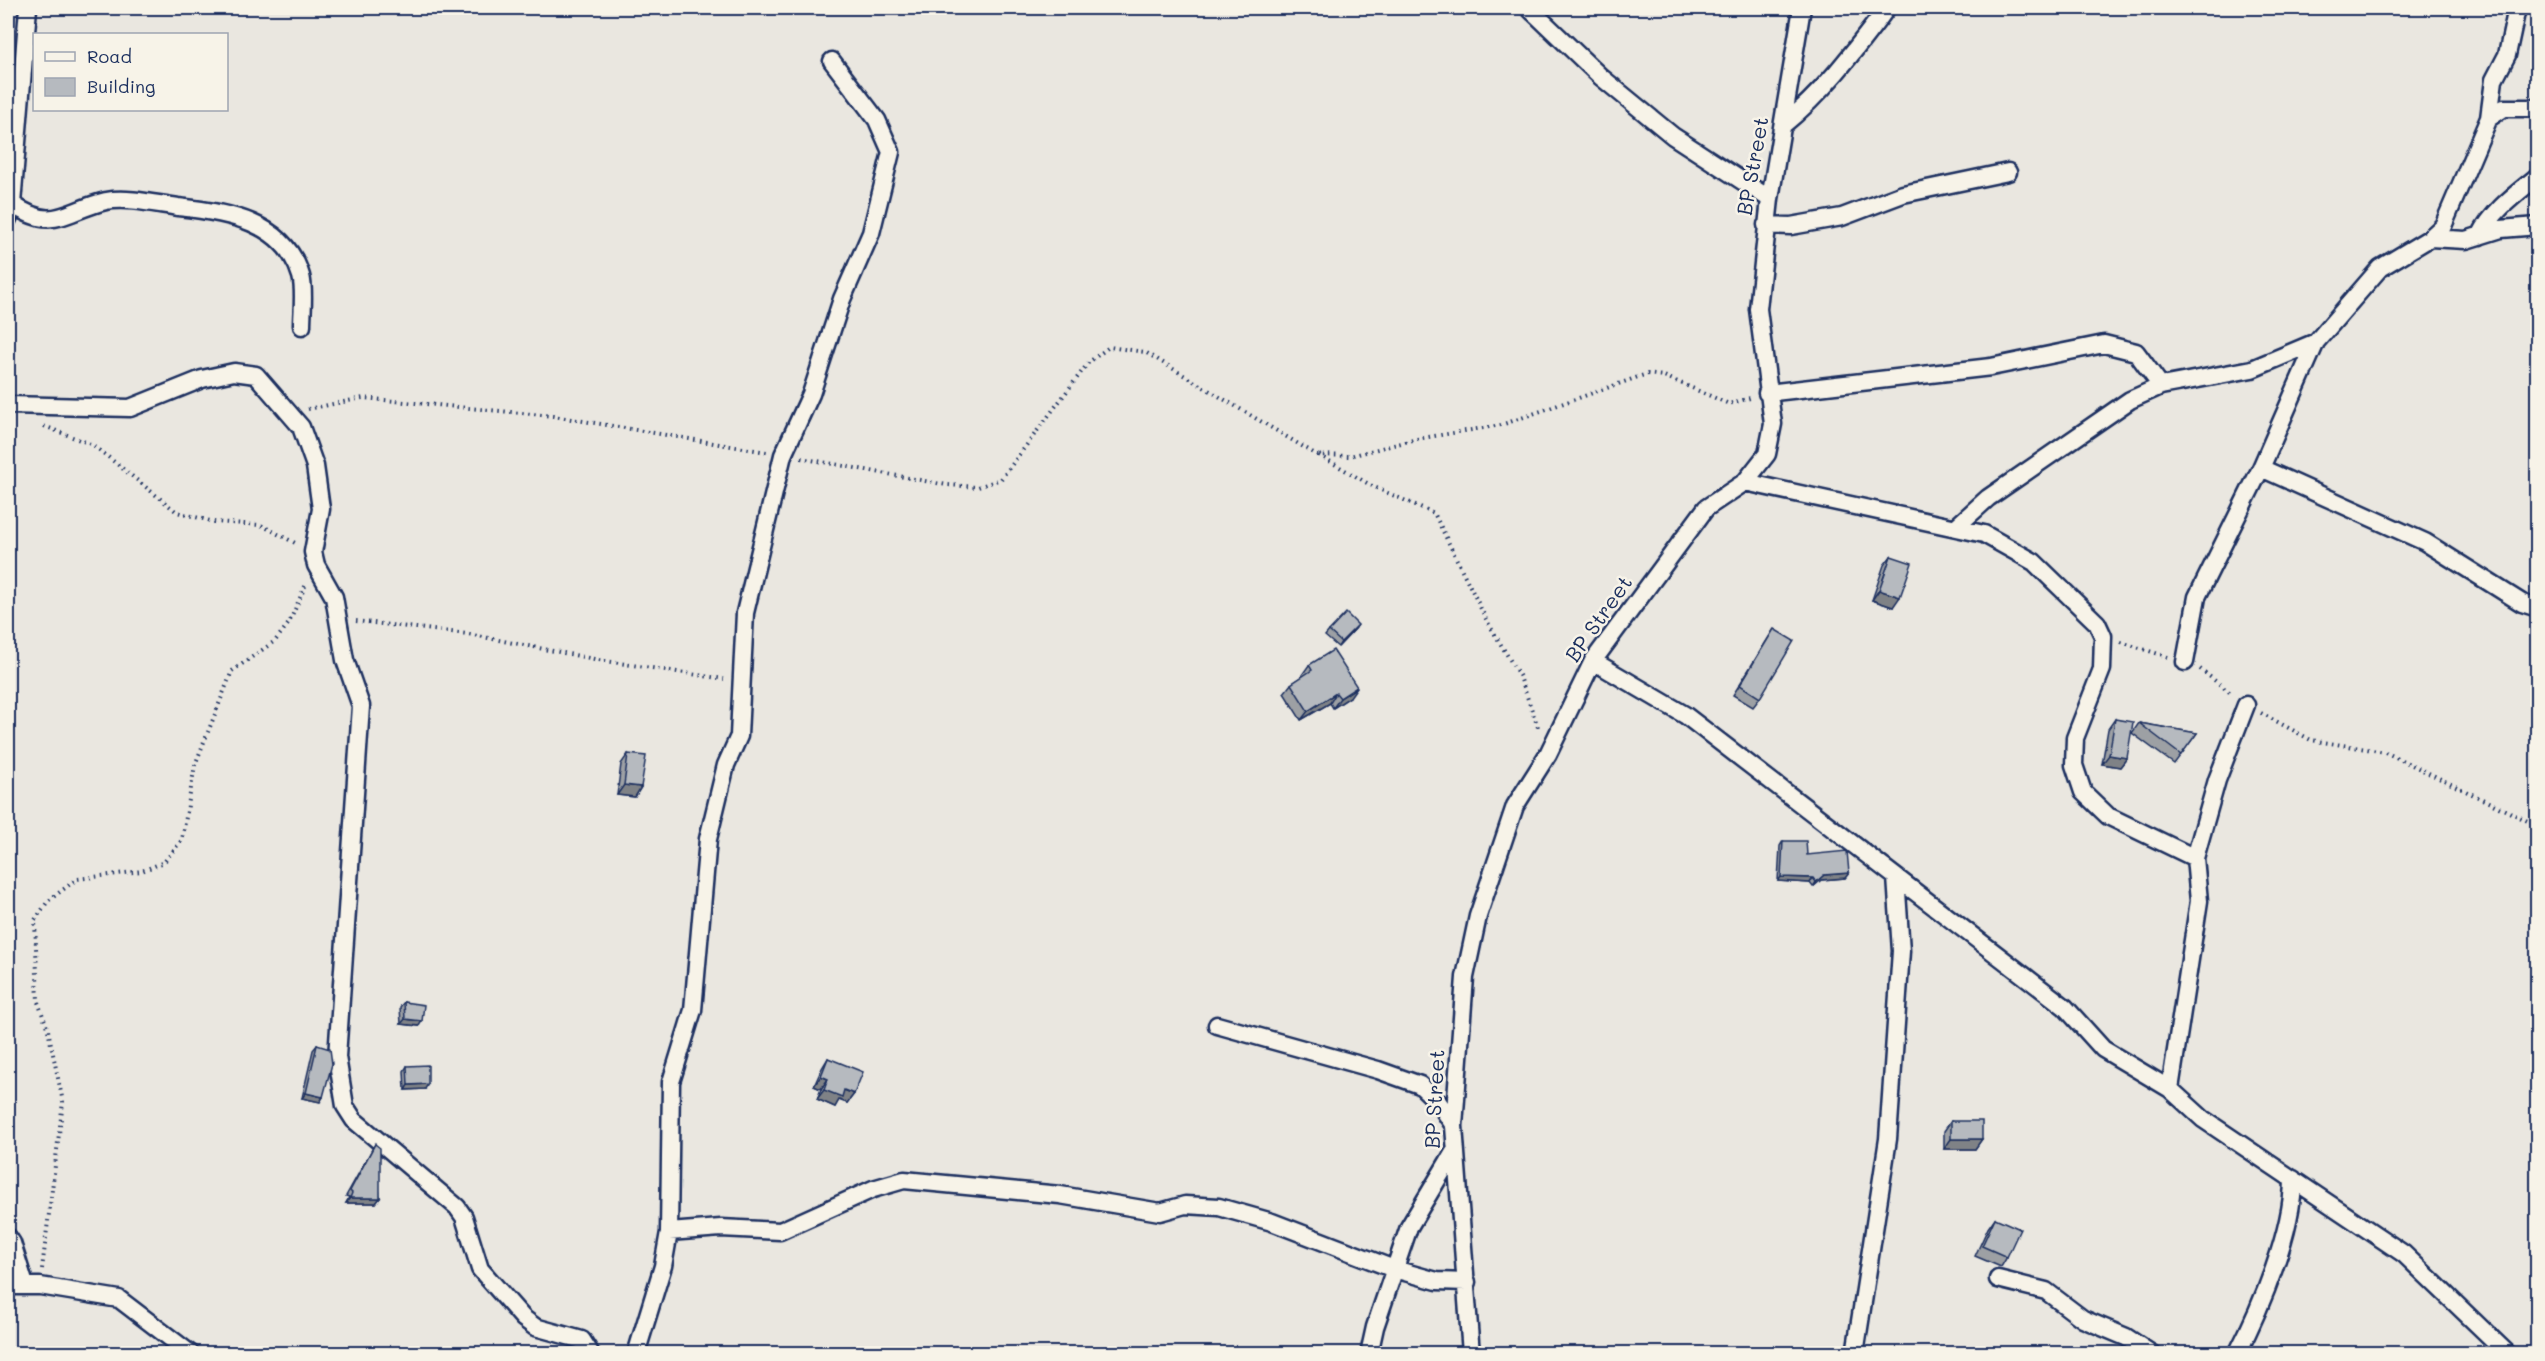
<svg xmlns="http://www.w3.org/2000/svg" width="2545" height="1361" viewBox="0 0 2545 1361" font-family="Mali,sans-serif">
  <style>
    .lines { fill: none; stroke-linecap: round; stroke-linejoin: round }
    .street-casing { stroke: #1b2f5e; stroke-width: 21 }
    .path { stroke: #1b2f5e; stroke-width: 4; stroke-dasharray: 1.5 4.5; stroke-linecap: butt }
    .street { stroke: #f7f3e8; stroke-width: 16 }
    .wall { fill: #9da0a4; stroke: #1b2f5e; stroke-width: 1.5 }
    .shaded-wall { fill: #7f8286; stroke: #1b2f5e; stroke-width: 1.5 }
    .building { fill: #b6babf; stroke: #1b2f5e; stroke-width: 1.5 }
    .labels { text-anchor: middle; stroke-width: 5; stroke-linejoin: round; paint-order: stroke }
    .street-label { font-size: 21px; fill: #1b2f5e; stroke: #f7f3e8 }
  </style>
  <rect width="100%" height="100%" fill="#eae7e0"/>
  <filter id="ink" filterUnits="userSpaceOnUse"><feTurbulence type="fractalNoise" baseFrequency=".0167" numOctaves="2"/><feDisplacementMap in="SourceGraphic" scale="12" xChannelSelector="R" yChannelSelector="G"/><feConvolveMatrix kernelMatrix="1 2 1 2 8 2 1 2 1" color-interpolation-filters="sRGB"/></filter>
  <g filter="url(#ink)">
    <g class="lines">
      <g class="street-casing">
        <path id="street" d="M1529,8L1601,77L1673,136L1770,199
          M2489,118L2494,80L2507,55L2517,8
          M1783,125C1825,91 1855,50 1887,8
          M12,204C54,233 64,211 106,201C128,197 156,204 178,207C226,212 285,221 301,276C305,290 302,311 302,326
          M8,219L12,204L28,8
          M1766,225L1791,226L1842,217L1903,194L2008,172
          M2480,236C2493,210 2516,194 2538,176
          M2430,238L2466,240L2501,229L2538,226
          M1767,393L1991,367L2104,344L2136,352L2161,386
          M8,405L130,408L202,379L234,372L256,375L301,427L315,466L321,509L313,552L316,565L334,597L345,660L361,706L337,1057L345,1106L354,1120L457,1207L464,1217L480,1269L523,1318L535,1327L582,1340L591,1354
          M2261,468L2425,542L2522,603L2538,608
          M1745,482L1984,534L2034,562L2097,623L2103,636L2102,669L2075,738L2074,765L2083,792L2108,816L2195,858
          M1956,527L1988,498L2130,400L2161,386L2252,369L2316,342
          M1593,661L1685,715L2065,1007L2103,1049L2170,1089
          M2185,662L2197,597L2261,468L2316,342L2380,268L2430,238L2443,226L2489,118L2504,108H2538
          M2246,705L2217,780L2195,858L2199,901L2170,1089L2203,1119L2404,1254L2508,1354
          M1217,1025L1378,1070L1420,1085L1439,1103L1454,1126
          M669,1232L721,1228L780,1231L873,1189L904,1180L1060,1195L1160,1212L1185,1205L1219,1207L1272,1222L1394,1269L1437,1281L1467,1282
          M8,1237L12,1243L25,1285
          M1998,1279L2046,1291L2083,1319L2126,1337L2152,1354
          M8,1286H40L119,1299L191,1354
          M636,1354L663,1266L669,1232L671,1082L693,1010L708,839L726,765L739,736L745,613L783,455L811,394L842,299L871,233L891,152L877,120L832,61
          M1369,1354L1375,1327L1409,1227L1454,1152
          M1471,1354L1454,1126L1465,977L1478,916L1515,806L1548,754L1593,661L1706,508L1745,482L1767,454L1773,424L1758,309L1770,199L1802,8
          M1855,1354L1888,1139L1901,951L1896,877
          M2237,1354C2261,1307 2293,1231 2293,1179"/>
      </g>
      <path class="path" d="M308,409L363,398L553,416L767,452
        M44,426L93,445L177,512L214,522L261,525L297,544
        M1319,455L1374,487L1434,513L1486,619L1520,677L1539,730
        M801,458L947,485L978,487L1001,479L1089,362L1109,347L1145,352L1317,455L1350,456L1417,439L1501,425L1647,374L1664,376L1729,404L1750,398
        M356,621L468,634L599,660L724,679
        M2121,642L2168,657
        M2200,669L2232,694
        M2261,713L2311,740L2385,752L2538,826
        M42,1269L63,1102L48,1030L38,1002L35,920L48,901L77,879L142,871L164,862L182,840L195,765L232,671L275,641L289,623L306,584"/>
      <use href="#street" class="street"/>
    </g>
    <path class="wall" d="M1891,556L1893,607L1872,600L1884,565Z
      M1355,629L1338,647L1325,636L1329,631Z
      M1774,629L1760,698L1753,707L1733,695Z
      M1309,665L1350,697L1333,708L1330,703L1301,720L1284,693L1291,684L1303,676L1302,675Z
      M2115,719L2127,758L2120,767L2102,764L2108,729Z
      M2139,723L2197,733L2174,764L2132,733Z
      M628,754L641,787L635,797L617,795L621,764Z
      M1783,841L1807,855L1849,873L1845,878L1821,880L1813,887L1810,883L1778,881L1780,846Z
      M404,1002L419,1026L401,1024L400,1007Z
      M317,1045L323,1097L320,1102L302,1098L313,1050Z
      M828,1058L854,1094L847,1103L839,1100L835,1107L817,1099L821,1089L814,1086L822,1068Z
      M407,1066L425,1089L405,1090L404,1071Z
      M1951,1121L1982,1139L1975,1149H1944V1131Z
      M375,1144L380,1198L376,1203H346L349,1197L346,1196Z
      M1995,1218L2007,1257L2001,1267L1975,1256L1988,1228Z"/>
    <path class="shaded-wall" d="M1879,590L1900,597L1893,607L1872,600Z
      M1358,625L1355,629L1338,647L1341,642Z
      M1357,687L1350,697L1333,708L1340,698Z
      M1336,693L1330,703L1301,720L1308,711Z
      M2109,755L2127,758L2120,767L2102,764Z
      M624,785L641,787L635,797L617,795Z
      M1849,873L1845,878L1821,880L1813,887L1816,882L1824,875Z
      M1781,877L1813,878L1810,883L1778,881Z
      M405,1019L422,1021L419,1026L401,1024Z
      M821,1076L828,1079L821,1089L814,1086Z
      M428,1084L425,1089L405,1090L408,1085Z
      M824,1090H844L854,1094L847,1103L839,1100L835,1107L817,1099Z
      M306,1093L323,1097L320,1102L302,1098Z
      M1951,1139H1982L1975,1149H1944Z
      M350,1198H380L376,1203H346Z"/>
    <path class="building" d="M1891,556L1912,563L1900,597L1879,590Z
      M1346,613L1358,625L1341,642L1329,631Z
      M1774,629L1794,641L1760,698L1740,685Z
      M1333,650L1357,687L1340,698L1336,693L1308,711L1291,684L1312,670L1309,665Z
      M2115,719L2133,722L2127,758L2109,755Z
      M2139,723L2197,733L2181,755Z
      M628,754L646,756L641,787L624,785Z
      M1783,841H1806L1807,855L1847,851L1849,873L1824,875L1816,882L1813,878L1781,877Z
      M404,1002L424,1005L422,1021L405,1019Z
      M317,1045L330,1049L332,1064L323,1097L306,1093Z
      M828,1058L863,1072L854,1094L844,1090L842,1097L824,1090L828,1079L821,1076Z
      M428,1065V1084L408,1085L407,1066Z
      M1951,1121H1982V1139H1951Z
      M375,1144L380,1148V1198H350L352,1193L350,1191Z
      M1995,1218L2020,1229L2007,1257L1982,1246Z"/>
  </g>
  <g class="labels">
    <g class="street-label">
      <text transform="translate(1753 166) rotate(-80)" y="7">BP Street</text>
      <text transform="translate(1599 619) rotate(-55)" y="7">BP Street</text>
      <text transform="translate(1435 1099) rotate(-87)" y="7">BP Street</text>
    </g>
  </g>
  <rect width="2545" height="1361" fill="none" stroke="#f7f3e8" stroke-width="30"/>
  <rect x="15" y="15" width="2515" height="1331" fill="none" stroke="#1b2f5e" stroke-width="2" filter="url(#ink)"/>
  <rect x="33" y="33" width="195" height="78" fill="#f7f3e8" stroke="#9fa5b1" stroke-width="1.5"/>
  <rect x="45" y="52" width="30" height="9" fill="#f7f3e8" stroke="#9fa5b1" stroke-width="1.5"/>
  <text x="87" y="63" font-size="18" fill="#1b2f5e">Road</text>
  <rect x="45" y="78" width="30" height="18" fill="#b6babf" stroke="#9fa5b1" stroke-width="1.5"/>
  <text x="87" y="93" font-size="18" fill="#1b2f5e">Building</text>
</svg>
